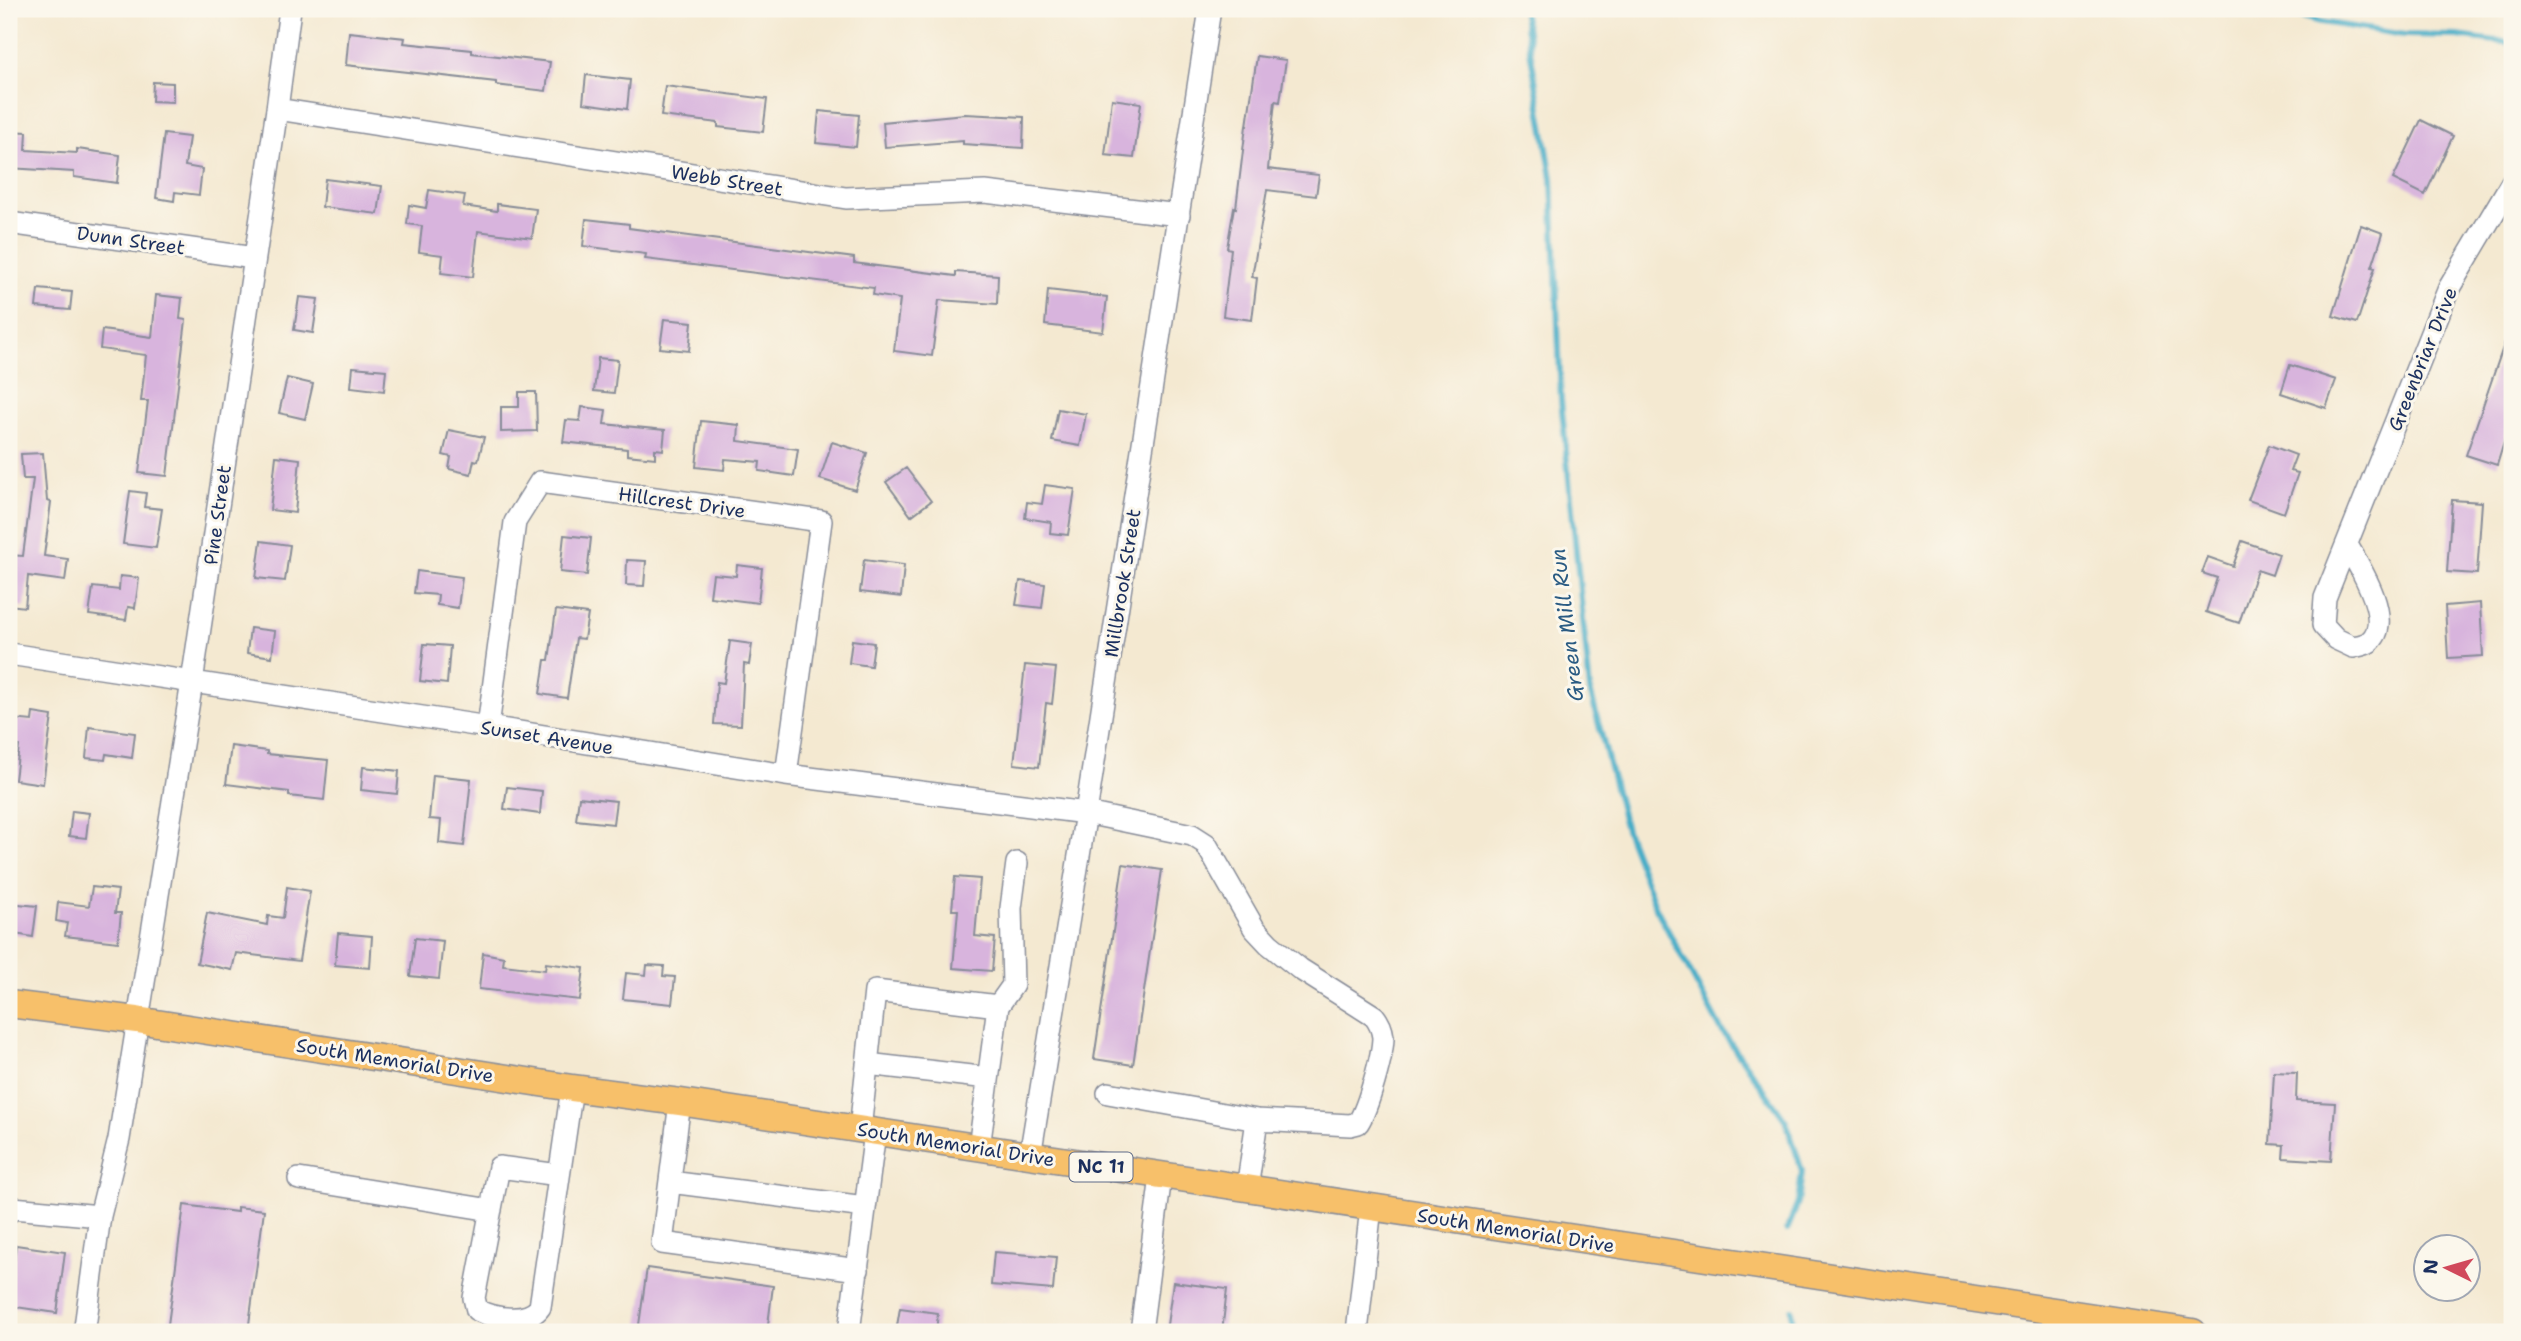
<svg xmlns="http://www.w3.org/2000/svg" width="2521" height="1341" viewBox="0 0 2521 1341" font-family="'Shantell Sans',sans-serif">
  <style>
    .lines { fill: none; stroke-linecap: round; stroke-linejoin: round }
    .stream { stroke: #47adc7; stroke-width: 6 }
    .building { fill: #d8b4dd }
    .minor-casing { stroke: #888c98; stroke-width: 24 }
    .major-casing { stroke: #888c98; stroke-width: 29 }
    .minor { stroke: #fff; stroke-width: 21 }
    .major { stroke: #f7c06b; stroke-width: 26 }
    .labels { text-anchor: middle; stroke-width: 6; stroke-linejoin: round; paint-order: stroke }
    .shield { fill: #fbf7ec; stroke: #5e6b89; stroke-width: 2 }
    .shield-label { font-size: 18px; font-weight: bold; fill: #1b2f5e }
    .street-label { font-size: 19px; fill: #1b2f5e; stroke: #fbf7ec }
    .water-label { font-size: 21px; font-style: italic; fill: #2a5b83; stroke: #fbf7ec }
  </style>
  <rect width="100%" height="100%" fill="#fbf7ec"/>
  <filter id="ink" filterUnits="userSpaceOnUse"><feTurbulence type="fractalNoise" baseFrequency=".0143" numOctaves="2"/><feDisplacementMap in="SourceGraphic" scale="14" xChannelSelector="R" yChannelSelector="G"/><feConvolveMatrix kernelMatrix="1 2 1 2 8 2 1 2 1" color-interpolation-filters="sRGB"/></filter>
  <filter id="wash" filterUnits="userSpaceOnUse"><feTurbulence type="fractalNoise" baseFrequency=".00686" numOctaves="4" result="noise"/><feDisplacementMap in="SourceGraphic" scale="28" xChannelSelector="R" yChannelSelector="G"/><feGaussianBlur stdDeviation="1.57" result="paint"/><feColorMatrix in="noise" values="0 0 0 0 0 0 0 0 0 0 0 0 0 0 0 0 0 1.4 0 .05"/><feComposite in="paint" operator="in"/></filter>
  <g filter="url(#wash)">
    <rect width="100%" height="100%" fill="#f4e9d1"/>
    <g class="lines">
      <path class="stream" d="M1523,9L1552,178L1561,400L1590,690L1626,830L1656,908L1720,1028L1786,1121L1802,1171L1798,1203L1787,1230
        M2273,9L2321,22L2405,35L2457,36L2512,43
        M1792,1310L1793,1332"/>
    </g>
    <g id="blocks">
      <path class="building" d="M349,32L405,38L404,43L472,50V53L550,62L546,91L496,85V82L346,65Z
        M1257,56L1286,60L1280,102L1275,101L1268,169L1319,175L1316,196L1267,190L1252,277L1257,278L1252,320L1223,316L1231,249L1227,248L1234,207L1236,208L1246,126H1247Z
        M586,75L630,80L627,109L583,103Z
        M153,82L173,83V102L152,101Z
        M665,86L767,99L763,132L718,127V123L661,116Z
        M1112,99L1141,103L1134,158L1105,155Z
        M819,111L859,115L856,147L816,143Z
        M965,114L1024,117L1023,148L963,144V141L885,147L883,122Z
        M2421,120L2453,136L2425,195L2393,179Z
        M9,131L27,132L26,150L77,153V149L120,155L117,183L74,177V172L9,168Z
        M164,134L189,137L185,166L202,169L199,195L175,192L174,201L156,198Z
        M325,179L382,186L378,214L322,207Z
        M429,190L465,195L463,206L497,211V204L536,209L532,238L478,231L473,277L441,273L443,255L419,252L422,226L407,224L409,205L426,208Z
        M586,219L629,224V228L854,258V263L956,276V272L998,275L997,304L939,300L932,356L894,351L900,299L873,295L874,288L645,259L646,254L583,246Z
        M2361,225L2383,233L2372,267L2375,268L2357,323L2333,316Z
        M38,289L72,292L70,310L36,307Z
        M1048,290L1107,297L1103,332L1045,325Z
        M156,295L182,298L180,319L186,320L167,476L139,473L148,401H141L146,355L100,349L102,330L152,337Z
        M299,297L318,299L313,333L294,330Z
        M664,319L692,322L689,351L660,348Z
        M2510,327L2512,328V416L2497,465L2466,455Z
        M598,358L618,360L614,393L594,391Z
        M2290,365L2336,380L2326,408L2281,393Z
        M353,367L386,370L384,391L351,387Z
        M287,378L313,384L305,419L279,413Z
        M519,392H536L537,431L501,432V407H519Z
        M582,407L606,410L604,424L665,430L663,450L655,449V458L627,455V449L563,442L566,420L580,421Z
        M1058,409L1086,414L1080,446L1052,441Z
        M701,421L739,425L738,441L798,449L794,476L759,471L760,462L725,459L724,470L696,467Z
        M449,430L484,437L478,461L474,460L471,474L449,469L451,457L443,455Z
        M832,442L867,453L855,490L820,479Z
        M2269,445L2296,455L2290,471L2298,473L2284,513L2248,500Z
        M43,453L47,501L51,502L44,556L68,559L65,581L28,576L25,607L9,605V555L23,556L33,479H23L21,454Z
        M276,456L300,459L295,513L270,510Z
        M906,468L931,501L911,516L886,482Z
        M1045,485L1075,489L1068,535L1050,533L1051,522L1025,518L1027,502L1042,504Z
        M130,491L146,493L144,507L162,509L156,548L123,544Z
        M2452,500L2482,502L2477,574L2447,572Z
        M564,535L591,538L587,575L560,572Z
        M261,541L290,545L285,581L256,578Z
        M2242,541L2279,554L2272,575L2257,570L2239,623L2206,612L2217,578L2202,573L2208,557L2233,566Z
        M627,560L646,561L644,586L626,585Z
        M864,560L904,565L901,597L860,592Z
        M737,565L762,568L758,603L710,597L713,574L736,576Z
        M417,571L462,577L458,608L437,605L438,595L414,593Z
        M120,576L139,578L135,608L128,607L126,620L89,615L93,587L119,590Z
        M1020,581L1045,584L1042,608L1016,605Z
        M2480,603L2483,656L2448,658L2445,606Z
        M556,610L588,614L584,639L576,638L567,698L540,694L545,660H549Z
        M250,628L275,631L272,657L247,653Z
        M852,640L874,643L871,666L849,663Z
        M730,641L752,644L749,665L744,664L741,725L714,724L717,682L724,683Z
        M424,644L450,646L447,684L420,681Z
        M1025,665L1056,668L1052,704L1046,703L1039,767L1014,764Z
        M33,713L52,716L43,784L15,780L19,746L10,744L13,719L32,721Z
        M89,727L135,733L132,758L106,754L105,760L86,758Z
        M231,746L267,751V754L328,760L324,800L289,796V792L226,784Z
        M363,767L399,771L397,794L361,790Z
        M433,775L471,779L464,846L439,843L441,820L429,819Z
        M507,787L542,791L540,814L504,809Z
        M579,797L616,801L613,824L576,820Z
        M72,811L89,813L86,838L69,836Z
        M1123,864L1162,870L1133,1065L1094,1059Z
        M955,877L980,879L975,936L995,938L992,971L953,968L958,910H952Z
        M92,887L118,890L115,913H121L118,942L65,936L67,923L56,921L58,902L89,906Z
        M287,887L310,891L299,961L236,953L232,970L197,963L207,913L267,925L268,916L283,918Z
        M9,903L37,906L33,937L9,933Z
        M338,933L372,936L370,968L335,965Z
        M415,938L443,941L439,979L410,976Z
        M483,953L504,957L503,965L545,970L546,963L584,968L580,1000L479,989Z
        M647,965L664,966L663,976L675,977L672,1004L623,999L626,973L646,975Z
        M2274,1072L2297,1073L2296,1101L2335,1103L2331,1161L2283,1158L2284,1145L2270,1144Z
        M184,1205L237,1212V1207L264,1210L248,1332H167Z
        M16,1245L65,1252L57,1313L9,1306Z
        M994,1252L1056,1257L1053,1290L991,1285Z
        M647,1268L773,1286L767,1332H638Z
        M1173,1282L1227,1289L1222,1332H1166Z
        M900,1308L938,1313L936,1332H896Z"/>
    </g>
  </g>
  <g filter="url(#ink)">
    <use href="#blocks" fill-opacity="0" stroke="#888c98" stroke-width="2"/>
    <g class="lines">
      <g class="minor-casing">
        <path id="minor" d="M277,109L846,198L985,192L1179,215
          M9,223L254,258
          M2347,545C2359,565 2395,622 2369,642C2365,645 2357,646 2353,647L2336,639L2323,625L2325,598L2449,288L2512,182
          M9,654L488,727L786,775L1086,813L1192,835L1206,844L1254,928L1269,944L1300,969L1374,1016C1379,1022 1382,1029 1383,1037C1383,1055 1368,1108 1358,1123L1350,1125L1257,1120L1108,1093
          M488,727L515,522L540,482L821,521L786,775
          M998,1006L1013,985L1011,908L1017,863
          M867,1064L988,1078
          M680,1102L662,1243L858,1270
          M860,1130L875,991L998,1006L979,1148
          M1030,1156L1086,813L1210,9
          M559,1175L499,1167L474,1298L477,1310C494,1319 528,1324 540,1307L572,1088
          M299,1179L491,1210
          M670,1182L865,1207
          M1247,1189L1257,1120
          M9,1212L13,1208L100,1216
          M81,1332L85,1327L100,1216L119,1139L192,682L277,109L290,9
          M849,1332L875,1132
          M1141,1332L1161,1176
          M1357,1332L1371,1207"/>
      </g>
      <g class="major-casing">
        <path id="major" d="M9,1004L137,1020L572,1088L680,1102L2193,1332"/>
      </g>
      <use href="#minor" class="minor"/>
      <use href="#major" class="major"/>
    </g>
  </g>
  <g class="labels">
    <rect class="shield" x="1069.5" y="1152.5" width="63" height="29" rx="5"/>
    <g class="shield-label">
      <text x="1101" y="1173">NC 11</text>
    </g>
    <g class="street-label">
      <text transform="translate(727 180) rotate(9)" y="7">Webb Street</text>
      <text transform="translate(131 240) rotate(8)" y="7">Dunn Street</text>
      <text transform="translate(2422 359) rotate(-68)" y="7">Greenbriar Drive</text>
      <text transform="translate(682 502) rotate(8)" y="7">Hillcrest Drive</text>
      <text transform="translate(217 515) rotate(-82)" y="7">Pine Street</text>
      <text transform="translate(1122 583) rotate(-81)" y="7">Millbrook Street</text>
      <text transform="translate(547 737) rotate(9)" y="7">Sunset Avenue</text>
      <text transform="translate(395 1060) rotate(9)" y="7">South Memorial Drive</text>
      <text transform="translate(956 1144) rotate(9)" y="7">South Memorial Drive</text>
      <text transform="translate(1516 1230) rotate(9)" y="7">South Memorial Drive</text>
    </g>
    <g class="water-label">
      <text transform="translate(1567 625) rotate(-97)" y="7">Green Mill Run</text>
    </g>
  </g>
  <rect width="2521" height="1341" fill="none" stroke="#fbf7ec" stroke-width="35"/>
  <g transform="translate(2447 1268) rotate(275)"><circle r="33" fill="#fbf7ec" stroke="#a1a7b3" stroke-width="2"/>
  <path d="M0-5L12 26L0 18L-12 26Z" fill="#d1495b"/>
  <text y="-10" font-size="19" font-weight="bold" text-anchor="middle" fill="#1b2f5e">N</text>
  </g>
</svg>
